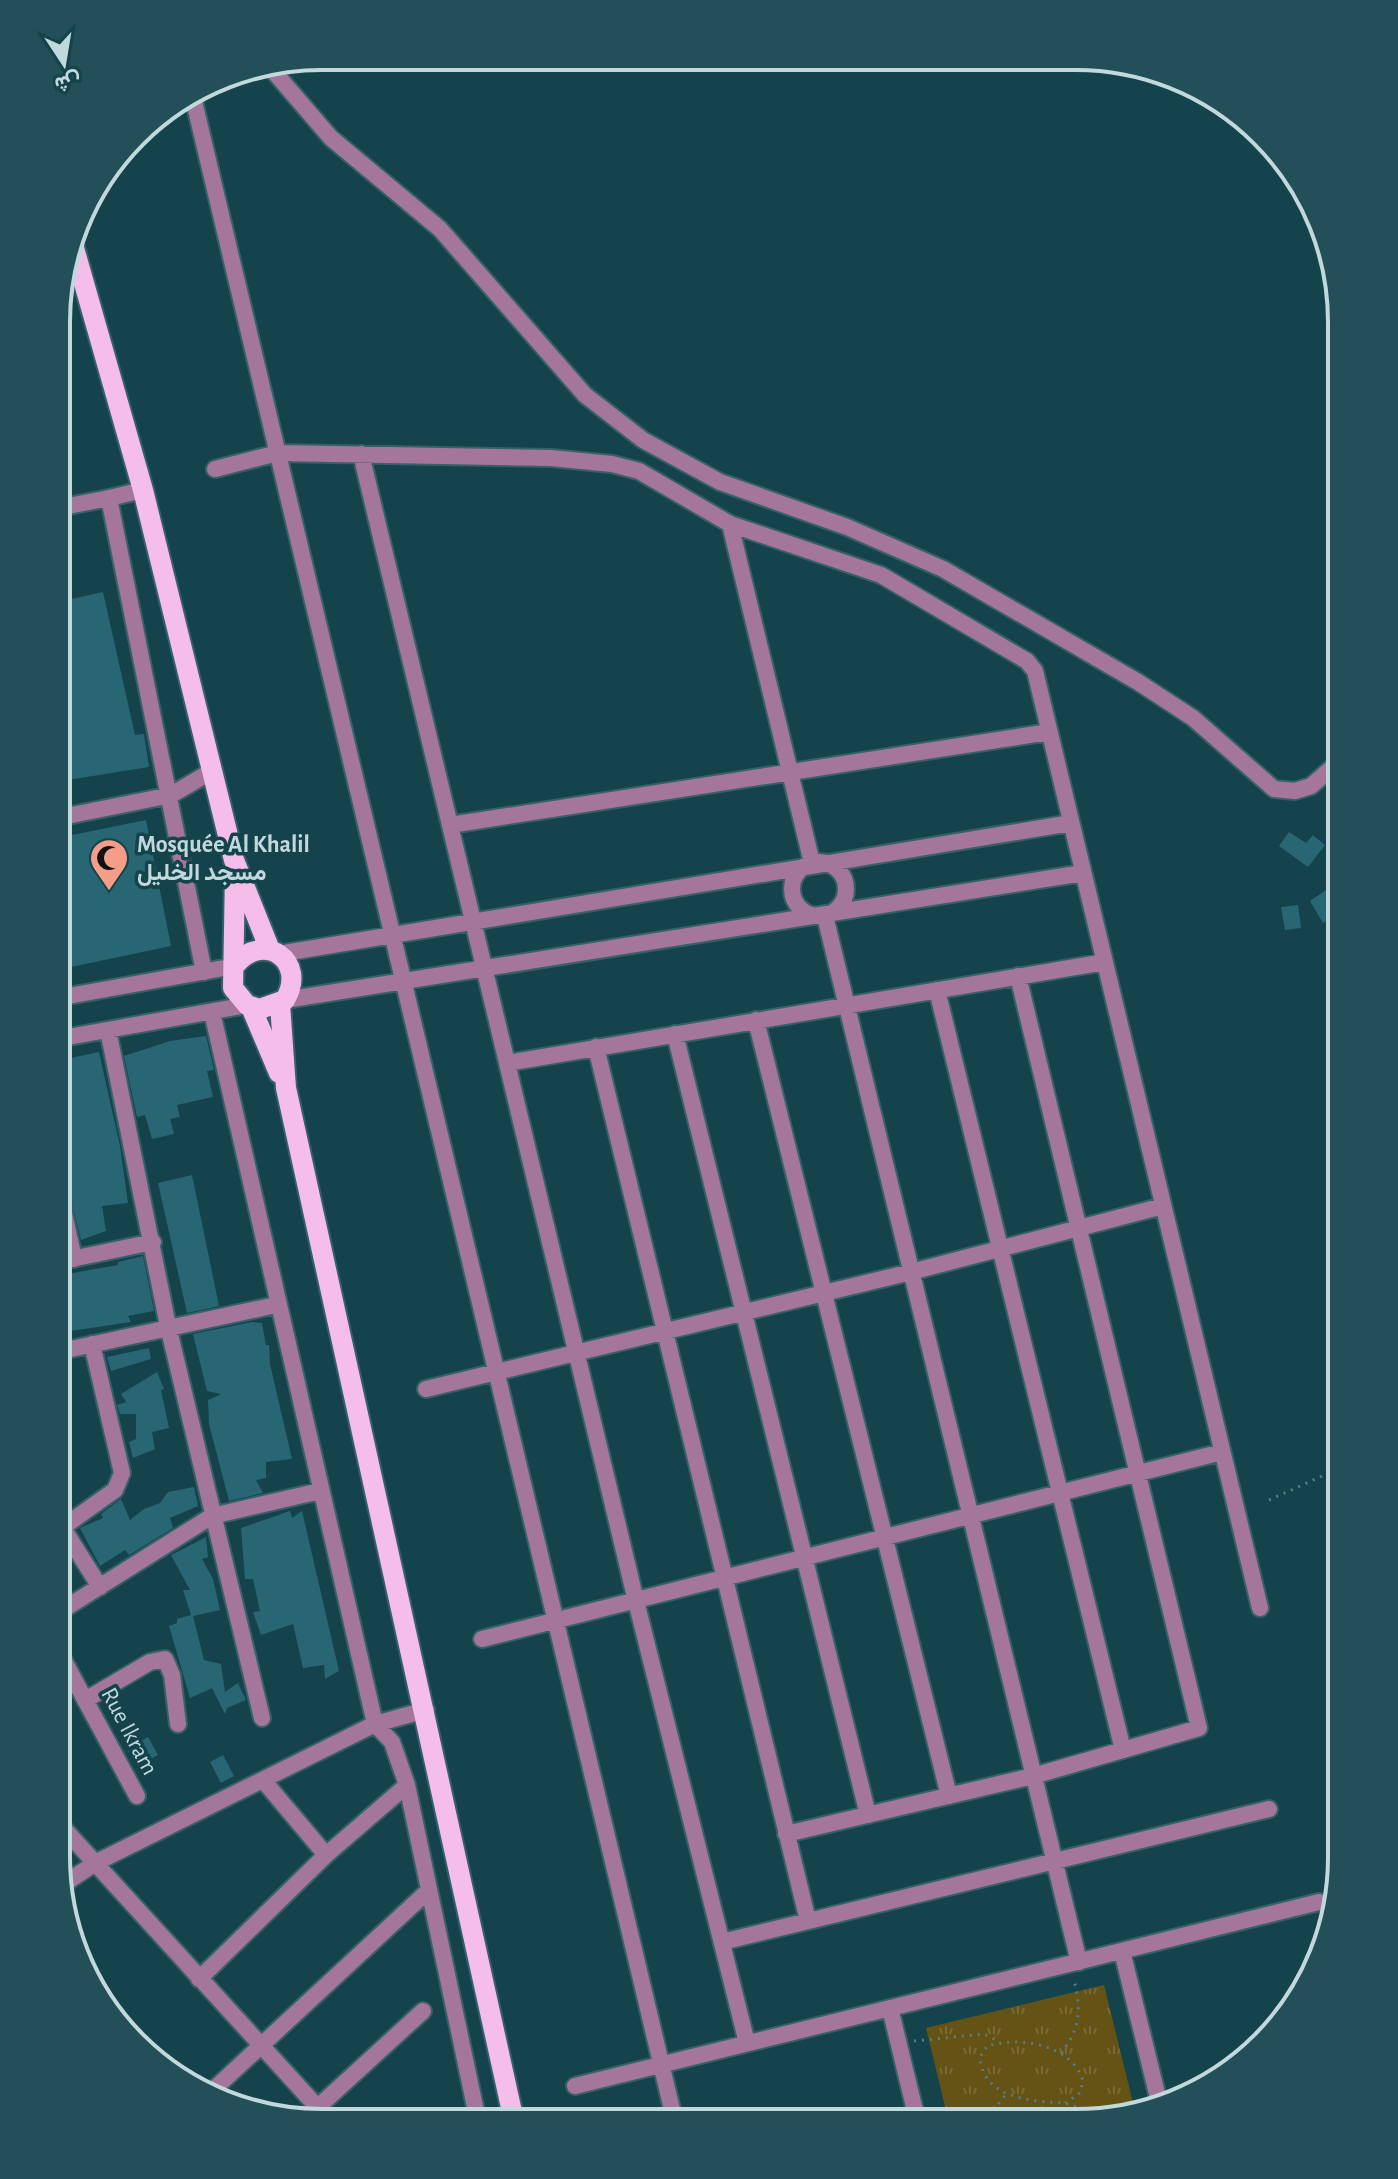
<svg xmlns="http://www.w3.org/2000/svg" width="1398" height="2179" viewBox="0 0 1398 2179" font-family="'Alegreya Sans',Vazirmatn,sans-serif">
  <style>
    .park { fill: url(#park-tufts) }
    .building { fill: #286673 }
    .lines { fill: none; stroke-linecap: round; stroke-linejoin: round }
    .street-casing { stroke: #376169; stroke-width: 20 }
    .primary-casing { stroke: #376169; stroke-width: 24 }
    .path { stroke: #587d85; stroke-width: 3; stroke-dasharray: 2 6; stroke-linecap: butt }
    .street { stroke: #a4769b; stroke-width: 16 }
    .primary { stroke: #f5bdea; stroke-width: 20 }
    .labels { text-anchor: middle; stroke-width: 7; stroke-linejoin: round; paint-order: stroke }
    .poi-label { font-size: 24px; font-weight: bold; fill: #c1d8dd; stroke: #14434c; text-anchor: start }
    .street-label { font-size: 24px; fill: #c1d8dd; stroke: #14434c }
    .rim { fill: none; stroke: #c1d8dd; stroke-width: 4 }
  </style>
  <defs>
    <pattern id="park-tufts" width="24" height="20" patternUnits="userSpaceOnUse" patternTransform="scale(2)"><rect width="24" height="20" fill="#645315"/><path d="M3 7l-1-3M5 7V3M7 7l1-3M15 17l-1-3M17 17v-4M19 17l1-3" fill="none" stroke="#786b37"/></pattern>
  </defs>
  <rect width="100%" height="100%" fill="#14434c"/>
  <path class="park" d="M1104,1985L1135,2111L1077,2123H949L926,2028Z"/>
  <path class="building" d="M103,592L135,735L144,734L149,767L68,780L58,718V602Z
    M146,820L171,946L57,970V838Z
    M1289,832L1306,843L1313,835L1325,845L1308,867L1279,846Z
    M1342,879V943L1328,920L1323,923L1310,901Z
    M1298,905L1301,928L1285,930L1281,907Z
    M206,1036L214,1070L207,1071L213,1097L177,1105L180,1117L170,1119L174,1134L152,1139L145,1115L137,1117L124,1056L170,1041Z
    M99,1052L120,1146L128,1203L102,1206L106,1231L81,1240L60,1155L57,1061Z
    M192,1175L219,1306L187,1313L158,1183Z
    M143,1256L154,1311L128,1316L131,1322L57,1333V1306L62,1305L58,1291L64,1288L61,1275L118,1265V1262Z
    M252,1322L262,1323L266,1345H269L270,1364L292,1459L266,1462V1478L256,1480L263,1493L229,1501L209,1424L208,1400L221,1394L207,1391L193,1334Z
    M149,1348L151,1359L111,1371L107,1357Z
    M157,1372L164,1389L161,1390L169,1428L152,1432L155,1449L133,1458L129,1442L136,1439V1414H120L117,1405L126,1402L121,1394Z
    M194,1487L198,1506L170,1518L173,1528L129,1555L125,1550L100,1566L80,1528L103,1518L101,1514L121,1499L130,1520L144,1509L160,1503L168,1492Z
    M290,1511L292,1518L302,1511L339,1671L325,1679L324,1665L303,1668L293,1624L261,1635L253,1612L260,1611L253,1579H245L241,1528Z
    M206,1537L208,1557L202,1559L213,1579L220,1610L193,1616L204,1660L221,1664L225,1692L238,1683L246,1700L227,1708L225,1714L212,1688L190,1698L169,1626L177,1623V1619L191,1615L183,1590H190L171,1555Z
    M148,1737L158,1755L137,1767L127,1749Z
    M223,1755L234,1776L221,1783L210,1762Z"/>
  <g class="lines">
    <g class="street-casing">
      <path id="street" d="M269,66L331,138L440,229L585,395L643,440L720,482L847,527L943,569L1138,682L1193,718L1274,789L1295,791L1311,786L1342,759
        M192,93L675,2122
        M361,454L636,1601L747,2043
        M215,469L278,453L551,458L612,464L639,471L730,524L881,575L1027,661L1035,671L1260,1608
        M109,498L143,490
        M58,508L109,498L204,972
        M730,524L812,863
        M57,818L171,795L212,771
        M450,825L1049,732
        M792 889a27 27 0 1 1 54 0a27 27 0 1 1-54 0Z
        M825,916L1079,1962
        M278,954L1071,823
        M937,990L1123,1750
        M57,998L235,966
        M285,1000L1083,873
        M212,1012L375,1724L392,1742L407,1785L478,2121
        M756,1020L949,1796
        M108,1030L168,1326L262,1718
        M675,1034L868,1815
        M57,1039L247,1005
        M596,1047L808,1921
        M507,1063L1105,962
        M57,1181L74,1259
        M57,1262L153,1242
        M57,1352L276,1305
        M426,1389L911,1272L1163,1206
        M56,1517L100,1587
        M63,1527L115,1490L122,1473L92,1344
        M56,1614L212,1516L320,1491
        M482,1639L1222,1452
        M56,1646L137,1796
        M87,1699L150,1662L165,1659L172,1675L178,1724
        M263,1780L326,1855
        M56,1820L330,2121
        M786,1834L1033,1776L1199,1728L1018,976
        M62,1885L97,1862L375,1724L426,1710
        M722,1942L1269,1809
        M1122,1951L1160,2106
        M199,1979L326,1855L407,1785
        M890,2008L918,2123
        M575,2086L1319,1902
        M213,2090L429,1890
        M318,2107L423,2011"/>
    </g>
    <g class="primary-casing">
      <path id="primary" d="M72,241L143,490L234,860L270,950
        M235,872L233,988L247,1005L260,1009L285,1000C308,961 264,931 236,964
        M280,1004L286,1088L514,2121
        M251,1007L279,1073"/>
    </g>
    <path class="path" d="M1269,1500L1342,1467
      M914,2041L984,2034L1000,2042
      M1061,2053C1081,2028 1081,2010 1074,1979
      M1065,2103L1080,2093L1083,2081C1072,2044 1019,2036 987,2046L980,2057C983,2099 1031,2101 1063,2103C1071,2104 1079,2109 1087,2110C1105,2112 1126,2105 1142,2101
      M984,2123L1006,2094"/>
    <use href="#street" class="street"/>
    <use href="#primary" class="primary"/>
  </g>
  <defs>
    <g id="mosque-pin" transform="scale(2)"><path d="M0 17L-7.5 6A9.5 9.5 0 1 1 7.5 6Z" fill="#f49e8a" stroke="#14434c"/><path d="M3.5-4.9A6 6 0 1 0 3.5 4.9A5 5 0 1 1 3.5-4.9Z" fill="#111"/></g>
  </defs>
  <g fill-rule="evenodd">
    <use href="#mosque-pin" x="109" y="858"/>
  </g>
  <g class="labels">
    <g class="poi-label">
      <text x="137" y="852">Mosquée Al Khalil<tspan x="137" dy="28">مسجد الخليل</tspan></text>
    </g>
    <g class="street-label">
      <text transform="translate(130 1731) rotate(62)" y="8">Rue Ikram</text>
    </g>
  </g>
  <path d="M0 0H1398V2179H0ZM322 70H1076A252 252 0 0 1 1328 322V1857A252 252 0 0 1 1076 2109H322A252 252 0 0 1 70 1857V322A252 252 0 0 1 322 70Z" fill="#224f58" fill-rule="evenodd"/>
  <path class="rim" d="M322 70H1076A252 252 0 0 1 1328 322V1857A252 252 0 0 1 1076 2109H322A252 252 0 0 1 70 1857V322A252 252 0 0 1 322 70Z"/>
  <g transform="translate(64 64) rotate(168)" stroke="#14434c" stroke-width="6" paint-order="stroke">
  <path d="M0-6L14 30L0 20L-14 30Z" fill="#c1d8dd"/>
  <text y="-12" font-size="22" font-weight="bold" text-anchor="middle" fill="#c1d8dd">ش</text>
  </g>
</svg>
